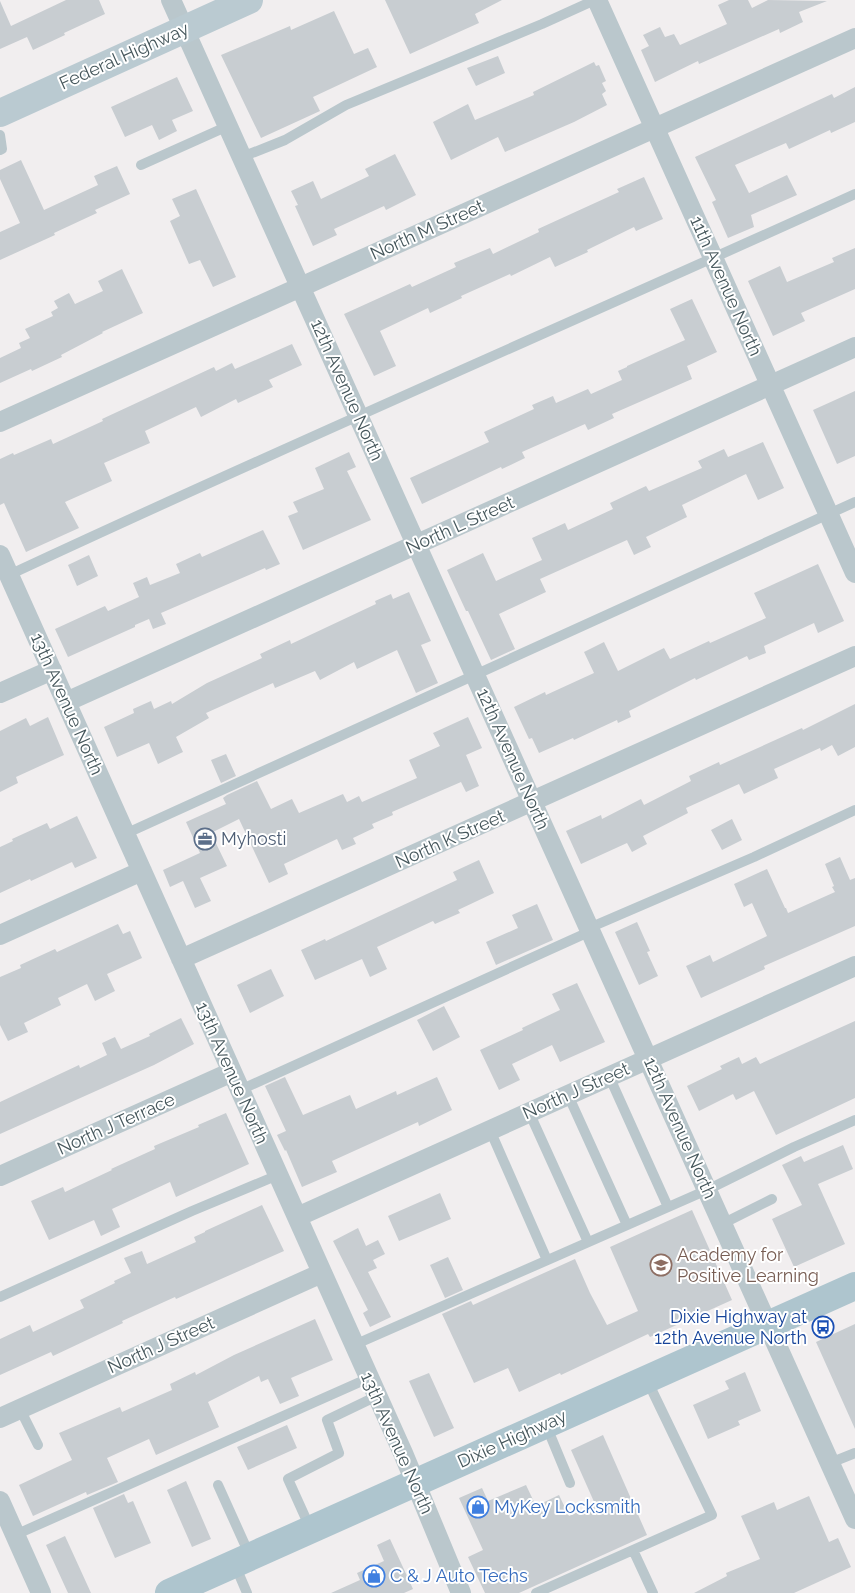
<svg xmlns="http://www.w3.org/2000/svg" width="855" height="1593" viewBox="0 0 855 1593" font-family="Raleway,sans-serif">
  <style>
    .building { fill: #c8cdd1 }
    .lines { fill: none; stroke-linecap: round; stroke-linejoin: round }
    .service { stroke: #bac7cc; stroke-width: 10 }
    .minor { stroke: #bac7cc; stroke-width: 20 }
    .secondary { stroke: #bacad1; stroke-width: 28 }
    .primary { stroke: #aec5ce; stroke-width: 28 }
    .labels { text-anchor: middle; stroke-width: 4; stroke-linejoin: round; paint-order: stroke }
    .street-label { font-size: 18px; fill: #46575c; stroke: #fff }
    .service-label { font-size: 18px; fill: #4e5e75; stroke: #fff; text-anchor: start }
    .education-label { font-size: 18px; fill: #785e54; stroke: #fff; text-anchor: start }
    .transit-label { font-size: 18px; fill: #164399; stroke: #fff; text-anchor: end }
    .shop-label { font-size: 18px; fill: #366cbe; stroke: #fff; text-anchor: start }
  </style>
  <rect width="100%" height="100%" fill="#f1eeef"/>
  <path class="building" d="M66,0H99L105,14L64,33L65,35L33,50L27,37L0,49V1L11,26Z
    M385,0H502L475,14L479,23L410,54Z
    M729,0H748L752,8L768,0L827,1L799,12L803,22L780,33L779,29L699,64L698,61L655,82L641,50L649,46L643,35L660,27L665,37L674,34L680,45L727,24L718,5Z
    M334,11L354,54L368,48L377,67L313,97L320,111L261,138L221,55L290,26L291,30Z
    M498,56L505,73L476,86L467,68Z
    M594,62L596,66L599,65L606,81L602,83L606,91L602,94L607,105L574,122L505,152L498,137L451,160L433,122L468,104L475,120L534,95L533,92Z
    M177,77L193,111L172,120L177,131L159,140L152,125L125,137L111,107Z
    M855,87V122L831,133L830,130L789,149L786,143L735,165L749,193L787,175L797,195L751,215L754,227L728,238L712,202L716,200L695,157L832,94L834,98Z
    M395,154L416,195L386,210L384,206L334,229L337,235L313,246L295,206L298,205L291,191L313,181L321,199L369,176L365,169Z
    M21,160L44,210L98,185L94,176L117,166L130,194L95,210L97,213L54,233L55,235L0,260V232L20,223L0,179V170Z
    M644,177L663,219L636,231L634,227L587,250L588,252L555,267L550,257L511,276L510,274L461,296L462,298L430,313L428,308L380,331L396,366L374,376L344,314L410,284L412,287L456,267L454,263L490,248L493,254L539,232L538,229L619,192L617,189Z
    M196,189L236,277L213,287L200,260L189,264L170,221L180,216L172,199Z
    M855,248V289L801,313L805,321L773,336L748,281L780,266L787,282L834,262L832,258Z
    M122,269L143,313L102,332L103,333L61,355L62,357L32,371L31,369L0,383V358L21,348L19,343L30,338L25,329L53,316L51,312L58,308L54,301L69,293L75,304L103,291L98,281Z
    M692,299L717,352L687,366L692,379L612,414L614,418L588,430L585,424L522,452L525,458L502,469L501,467L422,504L410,478L489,442L484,432L534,409L532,405L553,396L556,403L588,389L591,394L622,380L618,371L627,367V366L685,340L670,309Z
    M292,344L302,365L269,380L273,387L238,403L236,399L201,417L196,407L145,431L150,443L104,463L112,481L65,502L79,528L26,552L4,503L0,505V459L13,453L14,455L51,439L53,444L103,421L102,419L214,367L216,371L232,363L235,369Z
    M855,391V456L837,464L813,410Z
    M763,442L784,488L758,500L746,474L682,505L687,517L646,537L651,547L634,555L627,540L540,579L546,592L499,614L515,649L491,660L468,611H466L447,570L483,553L496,581L542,560L532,538L565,523L568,530L613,509L610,503L646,486L649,491L702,468L698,461L724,449L728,457Z
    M349,452L356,467L347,471L371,520L303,550L288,516L298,512L293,502L324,489L315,468Z
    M263,530L280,564L266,570L265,568L161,613L166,624L153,629L149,619L135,625V627L68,657L55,629L105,606L108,611L139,597L133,583L147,577L150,585L180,573L176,564L200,553L202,557Z
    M89,555L98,576L77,586L68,565Z
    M818,564L844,621L818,633L814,623L764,646L766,653L749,660L747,656L696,680L695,678L629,711L631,717L618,723L617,720L574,740L573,738L539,753L532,738L529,739L514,707L545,692L546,695L594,673L584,652L604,642L618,671L664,648L670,659L709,641L710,643L766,618L754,593Z
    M409,592L431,641L421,645L438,683L416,693L397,650L357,669L354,662L320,680L315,671L275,688L273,683L206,713L209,718L176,737L183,752L158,764L149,743L117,757L104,727L134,713L133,709L151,701L154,709L171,701L172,704L207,683L262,658L260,654L290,640L291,644L376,604L375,601L391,594L393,599Z
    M855,704V747L838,756L832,745L821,751L820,748L774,769L778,778L744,794L739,784L686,808L688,813L643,836L647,844L632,852L627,843L581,864L566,831L601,815L602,819L641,799L644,805L691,781L689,776L719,762L720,765L802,728L803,730Z
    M48,717L64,755L16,777L18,783L0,792V731L26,718L30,726Z
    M468,717L482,748L466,755L479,786L466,792L461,782L392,812L393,815L372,824L374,828L353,838L356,844L342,850L337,839L284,864L288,874L269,883L239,819L211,833L227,866L200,878L211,901L195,908L183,881L170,887L163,870L200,853L186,822L226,804L223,798L227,795L257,781L271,809L292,799L299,813L343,794L347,802L359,796L362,802L417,778L409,760L440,746L433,733Z
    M226,754L236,776L221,783L211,760Z
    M77,816L97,858L75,868L72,862L31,881L30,879L0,893V847L13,841L12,839L47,823L50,829Z
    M732,819L742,840L722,850L711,830Z
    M840,857L850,880L855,878V926L764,966L765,969L701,998L686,966L710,955L713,962L767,936L752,903L744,907L734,884L767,869L785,908H786L788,913L835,892L832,887L834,886L825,864Z
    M479,860L494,893L458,910L460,913L435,924L433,921L377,947L387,969L370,977L362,959L315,980L301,950L325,939L326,941L457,880L453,872Z
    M537,904L553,940L496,965L486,942L518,928L512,915Z
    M637,922L650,951L647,952L658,976L639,985L615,932Z
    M118,924L123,934L130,931L142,958L107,974L115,991L95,1001L87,984L58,998L61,1005L24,1023L28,1032L8,1041L0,1025V977L21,968L20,965L55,949L57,952Z
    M271,969L284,996L250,1013L237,985Z
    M577,983L605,1042L560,1062L552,1045L512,1064L520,1080L499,1090L480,1050L523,1030L522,1028L560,1010L552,994Z
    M444,1006L460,1037L433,1051L417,1020Z
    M181,1018L194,1044L154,1065L0,1134V1102L79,1065L80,1068L107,1055L102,1043L115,1037L121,1049L150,1036L149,1034Z
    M855,1021V1098L776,1135L754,1091L736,1100L733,1094L699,1111L687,1086L722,1069L720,1066L739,1057L742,1064L756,1057L760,1064Z
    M285,1077L303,1115L350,1095L356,1109L396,1091L397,1095L437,1077L452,1110L419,1126L418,1122L332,1161L337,1172L302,1187L286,1150L285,1151L277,1135L286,1131L265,1086Z
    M226,1113L249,1164L176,1197L170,1182L112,1209L120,1227L101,1236L94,1220L49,1240L31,1201L63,1187L65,1192L112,1170L111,1169L155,1149L154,1146L199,1127L198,1125Z
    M843,1145L853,1169L818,1184L845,1244L794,1267L772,1219L802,1205L782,1165L801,1156L804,1162Z
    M440,1193L451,1219L399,1241L388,1216Z
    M262,1205L284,1251L176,1299L175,1297L122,1321L123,1323L53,1356L51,1352L0,1375V1339L30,1325L33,1332L84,1308L80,1300L115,1283L114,1281L131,1273L124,1258L142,1251L147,1264L196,1242L194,1237L205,1232V1231Z
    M692,1210L732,1300L650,1337L648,1334L561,1375L560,1373L519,1392L508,1368L474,1383L442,1314L471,1301L473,1305L575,1259L590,1293L607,1325L638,1311L610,1247Z
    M358,1228L366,1246L378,1240L385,1254L373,1260L377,1268L368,1272L391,1317L370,1327L363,1313L368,1310L333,1241Z
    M448,1257L463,1290L445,1298L430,1265Z
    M315,1319L333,1360L291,1378L299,1396L280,1404L268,1379L261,1382L259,1376L208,1402L219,1427L156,1455L149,1439L107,1458L118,1482L87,1495L86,1492L33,1516L19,1485L72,1460L59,1433L120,1407L122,1412L172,1390L170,1384L195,1372L196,1375L234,1355Z
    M855,1324V1429L816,1342Z
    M745,1372L761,1411L738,1421L740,1425L708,1439L693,1405L729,1389L725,1381Z
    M429,1373L454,1428L434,1437L409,1381Z
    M287,1425L297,1448L248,1470L237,1447Z
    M603,1435L647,1535L519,1593H485L468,1557L483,1550L459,1498L482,1488L488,1501L526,1485L536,1506L559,1495L569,1516L595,1504L571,1450Z
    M186,1481L211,1539L192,1547L167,1490Z
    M124,1494L128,1503L133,1501L151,1543L115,1558L93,1508Z
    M809,1496L829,1542L838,1538L851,1567L794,1593H694L727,1576L726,1573L760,1559L741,1516L774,1502L777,1510Z
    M65,1536L91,1593H68L46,1545Z
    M390,1539L413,1589L404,1593H331L360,1580L357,1573L384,1561L377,1545Z"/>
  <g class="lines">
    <path class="service" d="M0,135L2,149L0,150
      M242,157L285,140L346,105L542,24L595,0
      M141,165L228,126
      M9,575C289,444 573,322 855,194
      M125,834L855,502
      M589,928L754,857L855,810
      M609,1076L668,1207
      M240,1090L591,931
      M568,1095L627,1225
      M529,1112L588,1242
      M490,1130L547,1260
      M722,1224L772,1199
      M0,1297L192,1211L278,1175
      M354,1345L707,1190L794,1147L855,1120
      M20,1409L38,1445
      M546,1425L570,1483
      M830,1463L855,1453
      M218,1485L250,1556
      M311,1530L288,1479L339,1453L327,1420L377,1396
      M15,1535L369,1378
      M633,1550L653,1593
      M235,1565L247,1593
      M536,1593L712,1515L647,1380"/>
    <path class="minor" d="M171,0L855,1519
      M597,0L855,573
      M0,422L855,38
      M0,555L403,1453L461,1593
      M0,693L52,670
      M66,702L855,347
      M0,935L142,871
      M181,959L855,656
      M0,1176L232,1072
      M297,1217L855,966
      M0,1418L322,1273
      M0,1501L41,1593"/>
    <path class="secondary" d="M0,113L249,0"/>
    <path class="primary" d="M169,1593L855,1286"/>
  </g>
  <defs>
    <g id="office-ring" transform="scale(1.125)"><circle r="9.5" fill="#fff" stroke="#5c6f8a" stroke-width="1.5"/><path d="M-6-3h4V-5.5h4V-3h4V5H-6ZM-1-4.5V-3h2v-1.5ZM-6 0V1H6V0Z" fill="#5c6f8a"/></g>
    <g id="school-ring" transform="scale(1.125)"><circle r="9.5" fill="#fff" stroke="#8d6e63" stroke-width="1.5"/><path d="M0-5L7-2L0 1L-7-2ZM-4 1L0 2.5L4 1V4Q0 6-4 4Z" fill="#8d6e63"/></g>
    <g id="bus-ring" transform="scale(1.125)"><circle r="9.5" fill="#fff" stroke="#1a4fb4" stroke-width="1.5"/><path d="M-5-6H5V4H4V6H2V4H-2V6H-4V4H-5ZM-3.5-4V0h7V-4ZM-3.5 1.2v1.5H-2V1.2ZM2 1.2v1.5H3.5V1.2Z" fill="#1a4fb4"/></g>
    <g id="shop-ring" transform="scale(1.125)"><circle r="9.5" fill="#fff" stroke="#3f7fe0" stroke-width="1.5"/><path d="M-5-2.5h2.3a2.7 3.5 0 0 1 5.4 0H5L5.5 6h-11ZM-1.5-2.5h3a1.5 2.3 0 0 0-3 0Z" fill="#3f7fe0"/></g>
  </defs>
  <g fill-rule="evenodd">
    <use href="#office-ring" x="205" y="839"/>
    <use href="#school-ring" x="661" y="1265"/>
    <use href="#bus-ring" x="823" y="1327"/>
    <use href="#shop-ring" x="478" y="1507"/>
    <use href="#shop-ring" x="374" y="1576"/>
  </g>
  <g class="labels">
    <g class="street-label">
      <text transform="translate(124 56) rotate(-24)" y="6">Federal Highway</text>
      <text transform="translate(427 230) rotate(-24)" y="6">North M Street</text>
      <text transform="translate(726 286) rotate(66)" y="6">11th Avenue North</text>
      <text transform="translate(347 390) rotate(66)" y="6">12th Avenue North</text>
      <text transform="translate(460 525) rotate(-24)" y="6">North L Street</text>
      <text transform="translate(67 704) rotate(66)" y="6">13th Avenue North</text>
      <text transform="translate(513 759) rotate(66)" y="6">12th Avenue North</text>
      <text transform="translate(450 839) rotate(-24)" y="6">North K Street</text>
      <text transform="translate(232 1073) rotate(66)" y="6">13th Avenue North</text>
      <text transform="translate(576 1091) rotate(-24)" y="6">North J Street</text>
      <text transform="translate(116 1124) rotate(-24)" y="6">North J Terrace</text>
      <text transform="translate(680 1128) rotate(66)" y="6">12th Avenue North</text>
      <text transform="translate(161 1345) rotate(-24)" y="6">North J Street</text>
      <text transform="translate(512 1439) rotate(-24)" y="6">Dixie Highway</text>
      <text transform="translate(397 1443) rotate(66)" y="6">13th Avenue North</text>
    </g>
    <g class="service-label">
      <text x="221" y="845">Myhosti</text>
    </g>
    <g class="education-label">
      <text x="677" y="1261">Academy for<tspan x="677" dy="21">Positive Learning</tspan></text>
    </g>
    <g class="transit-label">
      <text x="807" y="1323">Dixie Highway at<tspan x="807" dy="21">12th Avenue North</tspan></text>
    </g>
    <g class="shop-label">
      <text x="494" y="1513">MyKey Locksmith</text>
      <text x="390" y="1582">C &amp; J Auto Techs</text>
    </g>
  </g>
</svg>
